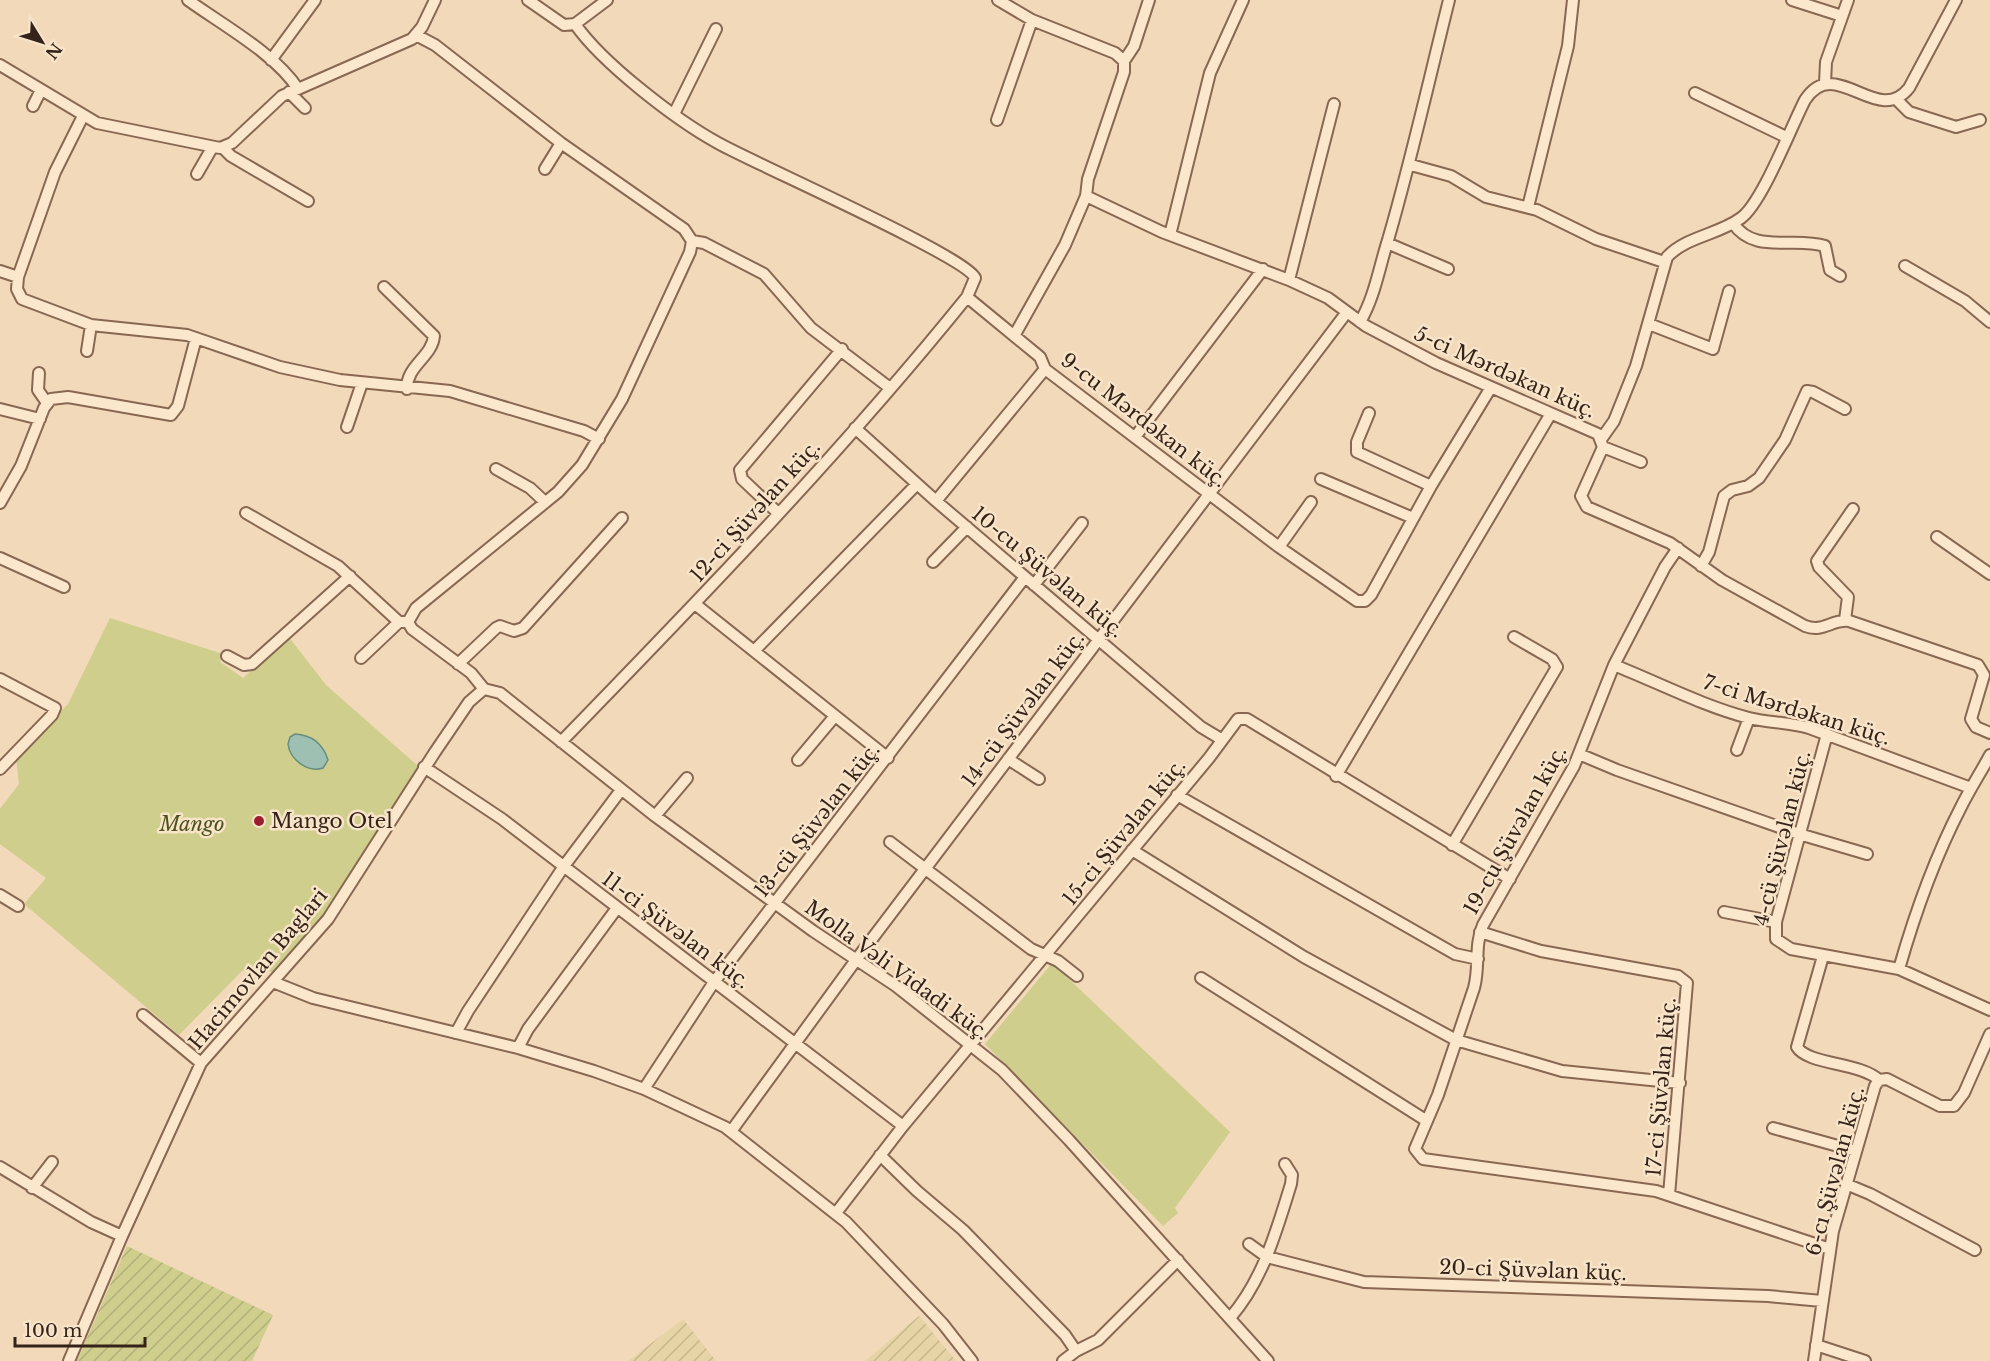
<svg xmlns="http://www.w3.org/2000/svg" width="1990" height="1361" viewBox="0 0 1990 1361" font-family="'Libre Baskerville',serif">
  <style>
    .farmland { fill: url(#farmland-furrows) }
    .park { fill: #cfce8d }
    .garden { fill: url(#garden-furrows) }
    .water { fill: #9ec0b2; stroke: #668e7f; stroke-width: 1.5 }
    .lines { fill: none; stroke-linecap: round; stroke-linejoin: round }
    .minor-casing { stroke: #886853; stroke-width: 14 }
    .minor { stroke: #fbe7cc; stroke-width: 10 }
    .poi-dot { fill: #9b1e2f; stroke: #f8e4c9; stroke-width: 2 }
    .labels { text-anchor: middle; stroke-width: 5; stroke-linejoin: round; paint-order: stroke }
    .street-label { font-size: 20px; fill: #352319; stroke: #f8e4c9 }
    .poi-label { font-size: 20px; fill: #352319; stroke: #f8e4c9; text-anchor: start }
    .park-label { font-size: 20px; font-style: italic; fill: #4c531e; stroke: #f8e4c9 }
  </style>
  <defs>
    <pattern id="farmland-furrows" width="10" height="10" patternUnits="userSpaceOnUse" patternTransform="scale(1.5)"><rect width="10" height="10" fill="#e7d4a6"/><path d="M-1 1l2-2M0 10L10 0M9 11l2-2" fill="none" stroke="#c7b68e"/></pattern>
    <pattern id="garden-furrows" width="10" height="10" patternUnits="userSpaceOnUse" patternTransform="scale(1.5)"><rect width="10" height="10" fill="#cfce8d"/><path d="M-1 1l2-2M0 10L10 0M9 11l2-2" fill="none" stroke="#b2b179"/></pattern>
  </defs>
  <rect width="100%" height="100%" fill="#f1d9b9"/>
  <path class="farmland" d="M919,1316L956,1361H865Z
    M683,1319L716,1361H628Z"/>
  <path class="park" d="M110,618L223,654L220,662L243,678L288,636L326,685L418,766L324,916L274,974L266,969L257,980L243,970L179,1035L24,904L46,878L0,844V809L19,784L16,757L68,704Z
    M1052,963L1230,1132L1175,1208L1178,1213L1163,1226L985,1044Z"/>
  <path class="garden" d="M127,1246L273,1315L252,1361H77Z"/>
  <path class="water" d="M295,734C312,735 323,744 328,760L323,768C308,773 290,760 288,744L290,737Z"/>
  <g class="lines">
    <g class="minor-casing">
      <path id="minor" d="M188,0C221,24 276,54 298,89
        M528,0L564,25L575,24L607,0
        M998,0L1032,20L1115,53L1124,61V72L1088,179L1086,196
        M1792,0L1842,16
        M575,24C602,63 676,120 718,143C753,163 967,257 975,278L967,297L1040,357L1045,369L1279,547L1357,601H1365L1371,595L1431,486L1490,389
        M271,60L315,0
        M1124,61L1134,46L1149,0
        M0,65L97,123L220,148L232,143L282,96L412,39L422,27L435,0
        M1825,83L1826,62L1848,0
        M289,92L305,108
        M1695,93L1786,137
        M1897,100L1909,112L1956,127L1980,120
        M33,106L41,90
        M674,114L716,29
        M83,116L55,172L18,277L17,289L22,299L91,325L187,335L280,367L340,380L450,391L584,431L599,439
        M997,120L1032,20
        M223,148L231,156L308,201
        M1411,165L1451,176L1486,197L1537,210L1596,239L1664,262
        M545,169L561,143
        M197,174L212,148
        M1086,196L1162,232L1289,280L1328,298L1366,326L1436,363L1598,434L1603,447L1581,496L1587,507L1670,543L1722,580L1805,626C1823,633 1832,619 1849,621L1978,665L1984,675L1971,719L1976,727L1990,733
        M1528,207L1568,46L1573,0
        M1733,223C1754,255 1794,236 1825,246L1830,270L1840,276
        M1170,235L1210,73L1243,0
        M692,241L704,243L764,274L811,328L890,388
        M1387,243L1448,269
        M1905,266L1965,301L1990,322
        M0,271L18,277
        M1289,280L1334,104
        M384,287L434,336C432,357 406,366 407,389
        M1360,322C1375,296 1379,268 1388,240C1411,161 1429,80 1449,0
        M1649,324L1713,349L1729,291
        M1014,336L1065,245L1086,196
        M87,351L91,325
        M39,373L38,390L47,403
        M0,409L40,419
        M1369,413L1357,442V452L1431,486
        M347,427L362,383
        M855,428L936,501L1201,727L1221,739
        M1135,437L1263,269
        M1602,438L1614,421L1636,366L1667,257C1687,236 1718,235 1741,218C1762,203 1791,127 1805,100C1835,53 1877,128 1909,88L1956,0
        M1603,447L1641,462
        M496,469L530,488L545,502
        M1321,479L1413,518
        M936,501L1045,369
        M0,503L21,466L44,408L51,399L68,397L171,415L178,406L196,338
        M246,513L338,566L399,622H408
        M778,513L742,479L740,470L842,349
        M1937,537L1990,574
        M1279,547L1311,502
        M1678,548L1665,567L1614,665L1574,766L1483,925C1474,945 1480,967 1474,988L1438,1095L1415,1149L1423,1159L1656,1191L1830,1249
        M0,558L64,587
        M933,562L967,527
        M1701,566L1709,552L1724,496L1732,490L1748,486L1759,478L1785,440L1807,391L1813,392L1845,409
        M1034,585L1082,523
        M695,604L888,758
        M1845,620L1848,597L1819,567L1817,561L1853,509
        M408,622L416,608L558,492L582,465L622,399L690,252L692,241L684,229L561,143L435,45L416,35
        M408,622L412,629L471,673L484,689
        M754,651L917,484
        M227,656L244,665L252,664L350,576
        M361,658L399,622
        M458,664L496,628L500,626L514,631L523,628L622,518
        M1614,665C1659,683 1703,706 1749,718C1769,723 1789,722 1809,728L1971,788
        M0,679L55,708L52,715L0,769
        M484,689L500,693L655,816L813,931L896,986L1002,1070L1069,1140L1268,1361
        M1827,734L1776,922V939L1791,949L1899,969L1990,1010
        M561,742C701,598 841,453 967,297
        M1737,750L1749,718
        M1579,754L1617,770L1799,834L1867,854
        M1008,759L1039,779
        M798,760L835,716
        M424,767L502,819L903,1126
        M1336,776L1550,415
        M1177,795L1455,954L1478,959
        M655,816L687,778
        M890,842L1031,949L1058,961L1077,976
        M1452,845L1557,667L1552,659L1514,637
        M1132,850L1304,957L1456,1040L1562,1071L1680,1083
        M0,895L18,906
        M1724,912L1776,922
        M1480,932L1541,951L1678,976L1687,983L1669,1195
        M1823,956L1797,1047C1808,1065 1860,1062 1879,1080
        M1899,969C1915,913 1934,859 1961,807C1970,789 1981,772 1990,755
        M1201,978L1427,1121
        M273,982L313,998L518,1048L594,1071L644,1089L725,1127L846,1222L943,1324L972,1361
        M143,1015L201,1063
        M456,1033L468,1011L564,866L621,790
        M518,1048L528,1029L617,908
        M644,1089L714,982L1025,577
        M1773,1128L1856,1151
        M732,1130L856,960L1347,312
        M880,1155L917,1191L963,1230L1065,1335L1076,1351
        M0,1167L91,1222L122,1236
        M1846,1184L1870,1194L1975,1250
        M32,1188L52,1162
        M836,1213L903,1126L1209,758L1238,719H1247L1510,879
        M1249,1244L1267,1257L1364,1282L1768,1296L1822,1301
        M1230,1318C1263,1280 1276,1232 1291,1184L1292,1175L1285,1164
        M1816,1345L1865,1361
        M69,1361L122,1236L201,1063L328,919L435,752L469,702L484,689
        M1063,1361L1076,1351L1098,1340L1178,1260
        M1814,1361L1833,1231L1875,1086L1879,1080L1887,1079L1940,1106H1954L1964,1093L1990,1034"/>
    </g>
    <use href="#minor" class="minor"/>
  </g>
  <circle class="poi-dot" cx="259" cy="821" r="6"/>
  <g class="labels">
    <g class="street-label">
      <text transform="translate(1505 372) rotate(24)" y="7">5-ci Mərdəkan küç.</text>
      <text transform="translate(1144 420) rotate(38)" y="7">9-cu Mərdəkan küç.</text>
      <text transform="translate(755 511) rotate(-48)" y="7">12-ci Şüvəlan küç.</text>
      <text transform="translate(1048 572) rotate(40)" y="7">10-cu Şüvəlan küç.</text>
      <text transform="translate(1023 709) rotate(-53)" y="7">14-cü Şüvəlan küç.</text>
      <text transform="translate(1797 710) rotate(17)" y="7">7-ci Mərdəkan küç.</text>
      <text transform="translate(817 820) rotate(-52)" y="7">13-cü Şüvəlan küç.</text>
      <text transform="translate(1515 830) rotate(-61)" y="7">19-cu Şüvəlan küç.</text>
      <text transform="translate(1124 832) rotate(-51)" y="7">15-ci Şüvəlan küç.</text>
      <text transform="translate(1782 838) rotate(-76)" y="7">4-cü Şüvəlan küç.</text>
      <text transform="translate(676 930) rotate(37)" y="7">11-ci Şüvəlan küç.</text>
      <text transform="translate(258 969) rotate(-50)" y="7">Hacimovlan Baglari</text>
      <text transform="translate(897 970) rotate(36)" y="7">Molla Vəli Vidadi küç.</text>
      <text transform="translate(1661 1087) rotate(-85)" y="7">17-ci Şüvəlan küç.</text>
      <text transform="translate(1835 1171) rotate(-75)" y="7">6-cı Şüvəlan küç.</text>
      <text transform="translate(1533 1270) rotate(2)" y="7">20-ci Şüvəlan küç.</text>
    </g>
    <g class="poi-label">
      <text x="271" y="828">Mango Otel</text>
    </g>
    <g class="park-label">
      <text x="192" y="831">Mango</text>
    </g>
  </g>
  <g transform="translate(42 42) rotate(128)" stroke="#f8e4c9" stroke-width="4.5" paint-order="stroke">
  <path d="M0-4.5L10 22L0 15L-10 22Z" fill="#352319"/>
  <text y="-9" font-size="16" font-weight="bold" text-anchor="middle" fill="#352319">N</text>
  </g>
  <path d="M15 1337v9h130v-9" fill="none" stroke="#352319" stroke-width="3"/>
  <text x="24" y="1337" font-size="18" fill="#352319" stroke="#f8e4c9" stroke-width="4.5" paint-order="stroke">100 m</text>
</svg>
